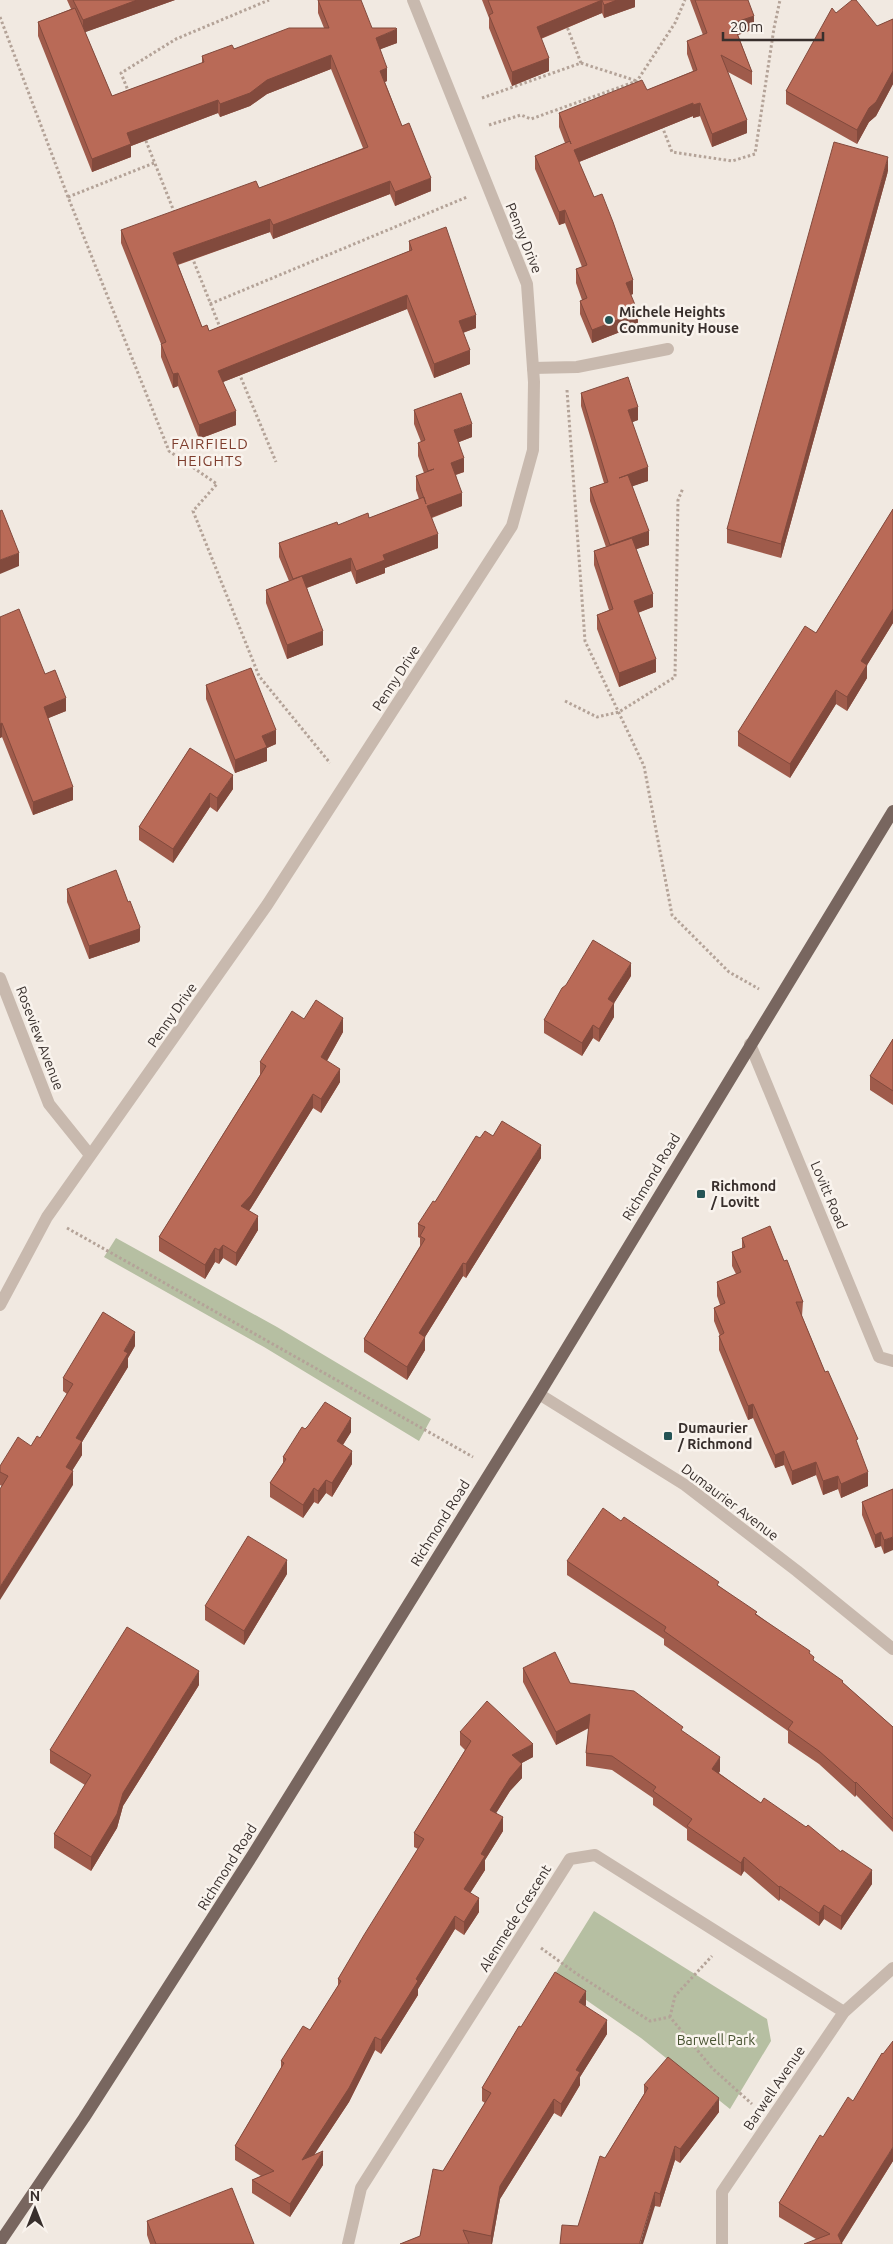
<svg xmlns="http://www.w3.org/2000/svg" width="893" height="2244" viewBox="0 0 893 2244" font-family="Ubuntu,sans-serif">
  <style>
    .green { fill: #b6bfa2 }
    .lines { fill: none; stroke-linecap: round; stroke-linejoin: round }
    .path { stroke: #b4a398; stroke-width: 3; stroke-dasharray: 2.5 2.5; stroke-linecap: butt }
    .service { stroke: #c8b9ae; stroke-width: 12 }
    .minor { stroke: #c8b9ae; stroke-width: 12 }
    .tertiary { stroke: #c8b9ae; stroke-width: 12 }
    .primary { stroke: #78665f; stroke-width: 12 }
    .wall { fill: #9f5b4b }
    .shaded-wall { fill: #824a3d }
    .building { fill: #b96a57; stroke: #824a3d }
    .poi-dot { fill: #255455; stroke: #f9f3ed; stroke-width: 2 }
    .labels { text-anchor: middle; stroke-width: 5; stroke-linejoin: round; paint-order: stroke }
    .street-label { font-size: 14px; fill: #382f2c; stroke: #f9f3ed }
    .poi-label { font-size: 14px; font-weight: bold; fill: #382f2c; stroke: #f9f3ed; text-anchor: start }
    .park-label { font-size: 14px; fill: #485332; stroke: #f9f3ed }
    .neighbourhood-label { font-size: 15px; letter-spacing: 1px; fill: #7e3d2d; stroke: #f9f3ed }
  </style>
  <rect width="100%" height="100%" fill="#f1e9e1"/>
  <path class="green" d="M116,1238L277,1327L431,1419L419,1441L264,1347L104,1257Z
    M594,1911L767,2019L771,2041L730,2109L641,2038L553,1977Z"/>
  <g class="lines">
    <path class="path" d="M0,17L68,197L169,451L217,484L193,511L259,676L330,763
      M581,63L637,81L639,84
      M129,93L121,73L176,39L269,0
      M482,98L581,63L566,24
      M489,125L521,115L531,119L637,81L675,23L685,0
      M662,126L672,152L732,161L755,154L774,28L780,0
      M144,136L175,214
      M68,197L154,163
      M192,257L221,330
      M210,304L467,197
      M239,373L276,462
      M567,390L585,641L644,766L672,915L729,972L759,989
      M565,701L597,717L619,712L675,677L678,500L683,488
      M67,1228L473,1457
      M541,1948L577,1974L650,2021L670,2017L712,2068L752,2104
      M670,2017L675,1996L712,1956"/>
    <path class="service" d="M533,368L577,367L668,349"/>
    <path class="minor" d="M0,978L49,1104L90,1155
      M750,1044L879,1357L893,1361
      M0,1305L47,1217L267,905L512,526L533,450L534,382L527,284L413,0
      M348,2244L361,2188L570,1859L595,1855L844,2012
      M722,2244V2192L844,2012L893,1968"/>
    <path class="tertiary" d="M539,1394L685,1485L797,1571L893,1649"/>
    <path class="primary" d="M0,2242L84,2118L252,1856L539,1394L893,811"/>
  </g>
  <path class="wall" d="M67,0H175L85,32L112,96L202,63V56L324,28L318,13V0L372,28L397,43L380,49L387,81L385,82L402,126L431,191L395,206L390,194L273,239L270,232L178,265L202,327L209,331L409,251V241L476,328L463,333L470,364L434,378L407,309L223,382L236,425L199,439L178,386L173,388L161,357V344L121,243V230L259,188L363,148L331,69L267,94L250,106L220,117L218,113L131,146V157L92,172L38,36V22L71,9Z
    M482,0H635V7L604,18L602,13L541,39L549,71L512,86L489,28V18Z
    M690,0H748L754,29L738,35L752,72V85L728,72L747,133L712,147L700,116L693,118V116L579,162L633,294L631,295L638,325L592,343L580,314V301L582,300L576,283V269L582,267L565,223L559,225L535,169V156L565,143L559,127V113L647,90L693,71L687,54V41L703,35Z
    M836,13L877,26L893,19V84L876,116L869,122L857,144L786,104V91Z
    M888,171L781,558L727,543V529Z
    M581,393L638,420L632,422L648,481L632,486L649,545L636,549L653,607L638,613L656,672L619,687L597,629V615L609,610L594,565V551L606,547L590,501V488L604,483L581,406Z
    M414,410L472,437L459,442L464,472L456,475L462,506L432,518L438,548L385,568V573L356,584L351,571L307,588L323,645L287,659L266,603V590L289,581L279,557V543L338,525L369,518L419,499L416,490V476L424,473L418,456V443L421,442L414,424Z
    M893,509V623L867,665V678L847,711L836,704L790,778L738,746V732L816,633Z
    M0,617L45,674L66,711L48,718L73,800L33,815L2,737L0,738Z
    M206,685L276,744L267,748V761L235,773L206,699Z
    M190,748L233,789L217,812L210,807L173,863L139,840V827Z
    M67,889L140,940L139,942L89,959L67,902Z
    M631,976L614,1003V1017L599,1042L593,1038L582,1056L544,1033V1020Z
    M304,1019L343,1032L327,1061L340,1082L321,1113L313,1108L249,1211L258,1230L236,1266L223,1258L219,1264L215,1262L205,1279L159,1251V1237L260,1075V1062Z
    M893,1039V1105L870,1090V1076Z
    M480,1138L541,1158L466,1278L463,1276L425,1337V1350L407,1380L364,1352V1339L420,1246V1238L418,1237V1224L435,1202Z
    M742,1238L784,1261L803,1302L802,1316L825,1372L858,1447L868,1486L841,1498L838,1489L823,1495L816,1475L792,1485L784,1465L775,1468L753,1418L748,1420L719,1350V1336H720L714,1321V1308L720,1305L717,1296V1282L736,1274L732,1266V1252L742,1248Z
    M135,1346L128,1358V1367L82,1442V1455L72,1471L73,1485L2,1486L0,1485V1466L31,1446L40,1438L67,1394L63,1391V1378Z
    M305,1429L351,1432L343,1445L352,1464L332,1497L326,1493L318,1504L314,1502L303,1518L270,1497V1483L283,1463V1457Z
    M893,1489L884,1554L881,1546L875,1548L862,1515V1502Z
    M567,1561L719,1586L810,1654L814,1661L843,1683L893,1727V1832L856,1795L855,1797L819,1764L788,1743V1731L664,1645V1639L567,1575Z
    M287,1574L244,1645L205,1620V1606Z
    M523,1668L570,1683L683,1732L720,1771L719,1773L872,1884L841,1930L824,1919L819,1926L780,1899L779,1901L744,1871L741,1876L687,1840V1829L653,1805V1798L612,1770L586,1766V1753L589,1728L556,1745L523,1682Z
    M199,1685L123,1806L117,1828L91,1871L54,1848V1834L85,1785L50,1763V1750Z
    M460,1732L533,1757L522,1763V1778L510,1791L496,1813L503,1831L485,1860V1870L470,1893L479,1912L464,1935L455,1929L418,1989V1995L381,2054L375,2050L349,2102L314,2155L323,2165L290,2217L252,2193V2180L261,2176L235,2160V2146L281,2068V2061L310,2030L338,1986V1979L418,1849L414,1847V1833L465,1750L460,1745Z
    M586,2005L585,2006L607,2034L580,2077V2085L561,2117L554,2113L500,2199L492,2244H400L420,2236L443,2171L485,2103L482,2101V2088L521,2027Z
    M644,2085L719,2112L680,2163L675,2160L660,2207L655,2206L578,2226L605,2158L644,2094Z
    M823,2137L893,2161L842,2243L816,2239L779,2217V2203Z
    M147,2221L254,2244H150L147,2235Z"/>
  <path class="shaded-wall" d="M137,0H175L83,33V20Z
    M602,0V13L537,40V27Z
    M617,0H635V7L604,18V5Z
    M754,16V29L733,37V23Z
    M397,29V43L376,51V38Z
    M331,55V69L267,94L250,106L220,117V104L267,80Z
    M549,58V71L512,86V72Z
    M387,68V81L380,84V71Z
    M893,71V84L876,116L869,122L857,144V130L869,108Z
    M218,100V113L131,146V157L92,172V159L127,133Z
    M693,103V116L574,164V150Z
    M700,103V116L693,118V105Z
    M747,120V133L712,147V134Z
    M888,157V171L781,558V544Z
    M431,178V191L395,206V192Z
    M390,181V194L273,239V225Z
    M565,210V223L559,225V212Z
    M270,219V232L173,266V253Z
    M633,280V294L626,296V283Z
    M407,295V309L218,384V371Z
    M638,312V325L592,343V330Z
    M476,315V328L459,334V321Z
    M470,350V364L434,378V364Z
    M178,373V386L173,388V374Z
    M638,407V420L628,424V410Z
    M236,411V425L199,439V425Z
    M472,424V437L454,444V430Z
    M464,458V472L451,476V463Z
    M648,467V481L619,491V478Z
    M462,493V506L427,519V506Z
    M649,531V545L610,558V545Z
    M438,534V548L385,568V573L356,584V571L383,555Z
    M19,553V566L0,574V560Z
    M351,558V571L293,593V579Z
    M653,594V607L634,614V601Z
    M893,609V623L861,675V661Z
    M323,631V645L287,659V645Z
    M656,659V672L619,687V673Z
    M867,665V678L847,711V697Z
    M836,690V704L790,778V764Z
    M66,698V711L44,720V707Z
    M2,723V737L0,738V724Z
    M276,730V744L267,748V761L235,773V760L262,736Z
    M233,775V789L217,812V798Z
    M73,787V800L33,815V802Z
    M210,793V807L173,863V849Z
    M140,927V940L139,942L89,959V946Z
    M631,963V976L608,1013V999Z
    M614,1003V1017L599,1042V1029Z
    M343,1018V1032L321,1071V1057Z
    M593,1025V1038L582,1056V1043Z
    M340,1069V1082L321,1113V1099Z
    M313,1094V1108L251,1208L241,1220V1206Z
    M541,1145V1158L466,1278V1264Z
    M258,1216V1230L236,1266V1253Z
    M223,1245V1258L219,1264V1250Z
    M215,1248V1262L205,1279V1265Z
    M463,1263V1276L425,1337V1350L407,1380V1367L419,1333Z
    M135,1332V1346L128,1358V1367L82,1442V1455L66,1480V1467L76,1438L124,1351Z
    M753,1404V1418L748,1420V1406Z
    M351,1418V1432L337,1454V1441Z
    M352,1451V1464L332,1497V1483Z
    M784,1451V1465L775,1468V1455Z
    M816,1462V1475L792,1485V1471Z
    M73,1471V1485L0,1600V1587Z
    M868,1472V1486L841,1498V1484Z
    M838,1476V1489L823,1495V1481Z
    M326,1480V1493L318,1504V1491Z
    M314,1488V1502L303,1518V1505Z
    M881,1532V1546L875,1548V1535Z
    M893,1537V1550L884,1554V1540Z
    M287,1560V1574L244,1645V1631Z
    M199,1671V1685L123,1806L117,1828L91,1871V1857L123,1793Z
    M590,1714V1727L556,1745V1732Z
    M533,1744V1757L512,1768V1755Z
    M720,1757V1771L712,1782V1769Z
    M522,1764V1778L510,1791L490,1823V1810L510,1778Z
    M856,1782V1795L855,1797V1783Z
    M503,1817V1831L485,1860V1870L464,1903V1889L481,1854Z
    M744,1857V1871L741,1876V1863Z
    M872,1870V1884L841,1930V1916Z
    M780,1886V1899L779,1901V1887Z
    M479,1898V1912L464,1935V1922Z
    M824,1905V1919L819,1926V1913Z
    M455,1916V1929L418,1989V1995L381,2054V2040L416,1979Z
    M586,1991V2005L579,2016V2002Z
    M607,2020V2034L580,2077V2085L561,2117V2104L576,2070Z
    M375,2037V2050L349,2102L302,2173V2160Z
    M719,2098V2112L680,2163V2149Z
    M554,2099V2113L500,2199L492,2244H491V2236L500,2186Z
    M675,2146V2160L660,2207V2194Z
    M893,2147V2161L841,2244L838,2235Z
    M323,2151V2165L290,2217V2204Z
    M655,2192V2206L643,2244H640Z"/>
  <path class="building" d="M73,0H137L83,20Z
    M318,0H361L372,28H396L397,29L376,38L387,68L380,71L402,126L409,123L431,178L395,192L390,181L273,225L270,219L173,253L202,327L207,325L209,331L412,250L409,241L446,227L476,315L459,321L470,350L434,364L407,295L218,371L236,411L199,425L178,373L173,374L161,344L166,342L121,230L256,181L259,188L368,147L331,55L267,80L250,93L220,104L218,100L127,133L131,144L92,159L38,22L75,8L112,96L204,62L202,56L232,45L234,49L289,28H329Z
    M488,0H602L537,27L549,58L512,72L489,15L493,13Z
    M602,0H617L604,5Z
    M695,0H748L754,16L733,23L752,72L721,55L747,120L712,134L700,103L693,105V103L574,150L594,197L602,194L613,222L633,280L626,283L638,312L592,330L580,301L587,298L576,269L587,265L565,210L559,212L535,156L570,141L571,144L559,113L642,80L647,90L697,70L687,41L707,33Z
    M852,0H856L877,26L893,19V71L876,102L869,108L857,130L786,91L832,8L836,13Z
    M834,142L888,157L781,544L727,529Z
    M628,377L638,407L628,410L648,467L619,478L628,475L649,531L610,545L590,488L608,482L581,393Z
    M461,393L472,424L454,430L464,458L451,463L462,493L427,506L438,534L383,555L385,560L356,571L351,558L293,579L279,543L337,522L338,525L368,513L369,518L424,497L426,504L416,476L434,469L428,471L418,443L425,440L414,410Z
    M893,509V609L861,661L867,665L847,697L836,690L790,764L738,732L805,626L816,633Z
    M2,510L19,553L0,560V511Z
    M632,538L653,594L634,601L656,659L619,673L597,615L613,609L594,551Z
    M302,576L323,631L287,645L266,590Z
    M19,609L45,674L55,670L66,698L44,707L73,787L33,802L2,723L0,724V617Z
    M251,668L276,730L262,736L267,747L235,760L206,685Z
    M190,748L233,775L217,798L210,793L173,849L139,827Z
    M116,870L128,902L130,901L140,927L139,929L89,946L67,889Z
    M593,940L631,963L608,999L614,1003L599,1029L593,1025L582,1043L544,1020L562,988L566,985Z
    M316,1000L343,1018L321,1057L340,1069L321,1099L313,1094L251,1195L241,1206L258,1216L236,1253L223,1245L219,1250L215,1248L205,1265L159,1237L266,1066L260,1062L292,1011L304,1019Z
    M893,1039V1091L870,1076Z
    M502,1121L541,1145L466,1264L463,1263L419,1333L425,1337L407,1367L364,1339L425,1239L420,1236L425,1227L418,1224L433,1201L435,1202L476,1136L480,1138L485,1131L493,1136Z
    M770,1226L784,1261L787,1260L803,1302H796L825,1372L828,1371L858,1439L856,1440L868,1472L841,1484L838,1476L823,1481L816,1462L792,1471L784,1451L775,1455L753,1404L748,1406L719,1336L724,1333L714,1308L725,1303L717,1282L741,1272L732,1252L745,1247L742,1238Z
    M103,1312L135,1332L124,1351L128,1353L76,1438L82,1441L66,1467L73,1471L0,1587V1489L8,1476L0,1472V1466L18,1437L31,1446L37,1436L40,1438L73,1384L63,1378Z
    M325,1402L351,1418L337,1441L352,1451L332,1483L326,1480L318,1491L314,1488L303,1505L270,1483L286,1459L283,1457L302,1427L305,1429L308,1426Z
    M893,1489V1537L884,1540L881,1532L875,1535L862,1502Z
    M603,1508L621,1521L624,1517L719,1582L717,1585L757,1612L755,1614L810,1651L809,1653L814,1657L813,1660L843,1681L842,1682L893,1727V1819L856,1782L855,1783L819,1751L788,1729L793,1722L664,1631L666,1627L567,1561Z
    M248,1536L287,1560L244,1631L205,1606Z
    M127,1627L199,1671L123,1793L117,1814L91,1857L54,1834L91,1775L50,1750Z
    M555,1652L570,1683L634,1691L683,1727L681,1730L720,1757L712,1769L761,1803L764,1798L806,1827L808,1825L841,1852L842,1850L872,1870L841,1916L824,1905L819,1913L780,1886L779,1887L744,1857L741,1863L687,1826L692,1819L653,1791L656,1787L612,1756L586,1753L590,1714L556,1732L523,1668Z
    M487,1701L533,1744L512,1755L522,1764L510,1778L490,1810L503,1817L481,1854L485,1856L464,1889L479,1898L464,1922L455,1916L416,1979L418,1981L381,2040L375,2037L349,2088L302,2160L323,2151L290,2204L252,2180L274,2171L235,2146L284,2063L281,2061L303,2026L310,2030L341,1981L338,1979L364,1935L424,1839L414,1833L471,1741L460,1732Z
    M555,1972L586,1991L579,2002L607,2020L576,2070L580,2072L561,2104L554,2099L500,2186L491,2236L463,2230L469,2244H400L420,2236L433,2169L443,2171L491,2093L482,2088L519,2026L521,2027Z
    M893,2041V2147L838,2235L842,2244H804L830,2234L779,2203L820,2135L823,2137L848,2097L853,2101L882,2053L883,2054Z
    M668,2057L719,2098L680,2149L675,2146L660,2194L655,2192L640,2242V2244H560L562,2225L578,2226L600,2156L605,2158L648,2088L644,2085Z
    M232,2188L254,2244H156L147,2221Z"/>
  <g class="poi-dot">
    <circle cx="609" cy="320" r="5"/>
    <rect x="696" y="1189" width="10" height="10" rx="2.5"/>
    <rect x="663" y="1431" width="10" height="10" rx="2.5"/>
  </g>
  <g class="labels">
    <g class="street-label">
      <text transform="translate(524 238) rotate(68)" y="5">Penny Drive</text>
      <text transform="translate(396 678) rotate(-57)" y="5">Penny Drive</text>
      <text transform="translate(172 1015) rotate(-55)" y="5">Penny Drive</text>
      <text transform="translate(40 1038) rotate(69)" y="5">Roseview Avenue</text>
      <text transform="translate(651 1177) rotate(-59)" y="5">Richmond Road</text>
      <text transform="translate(829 1195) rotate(67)" y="5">Lovitt Road</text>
      <text transform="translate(730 1502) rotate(37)" y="5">Dumaurier Avenue</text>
      <text transform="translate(440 1523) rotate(-58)" y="5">Richmond Road</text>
      <text transform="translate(227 1867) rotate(-58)" y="5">Richmond Road</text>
      <text transform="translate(515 1918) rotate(-58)" y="5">Alenmede Crescent</text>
      <text transform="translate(774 2088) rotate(-56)" y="5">Barwell Avenue</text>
    </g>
    <g class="poi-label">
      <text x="619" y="317">Michele Heights<tspan x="619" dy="16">Community House</tspan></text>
      <text x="711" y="1191">Richmond<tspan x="711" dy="16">/ Lovitt</tspan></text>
      <text x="678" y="1433">Dumaurier<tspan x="678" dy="16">/ Richmond</tspan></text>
    </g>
    <g class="park-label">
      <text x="716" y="2045">Barwell Park</text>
    </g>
    <g class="neighbourhood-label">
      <text x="210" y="449">FAIRFIELD<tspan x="210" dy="17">HEIGHTS</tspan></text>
    </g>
  </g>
  <g transform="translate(35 2209)" stroke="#f9f3ed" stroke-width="4" paint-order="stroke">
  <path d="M0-4L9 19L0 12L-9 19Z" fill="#382f2c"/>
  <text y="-8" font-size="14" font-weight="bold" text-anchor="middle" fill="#382f2c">N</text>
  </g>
  <path d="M723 32v8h100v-8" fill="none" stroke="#382f2c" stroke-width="2.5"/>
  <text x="730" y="32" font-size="15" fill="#382f2c" stroke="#f9f3ed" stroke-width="4" paint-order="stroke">20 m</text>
</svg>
